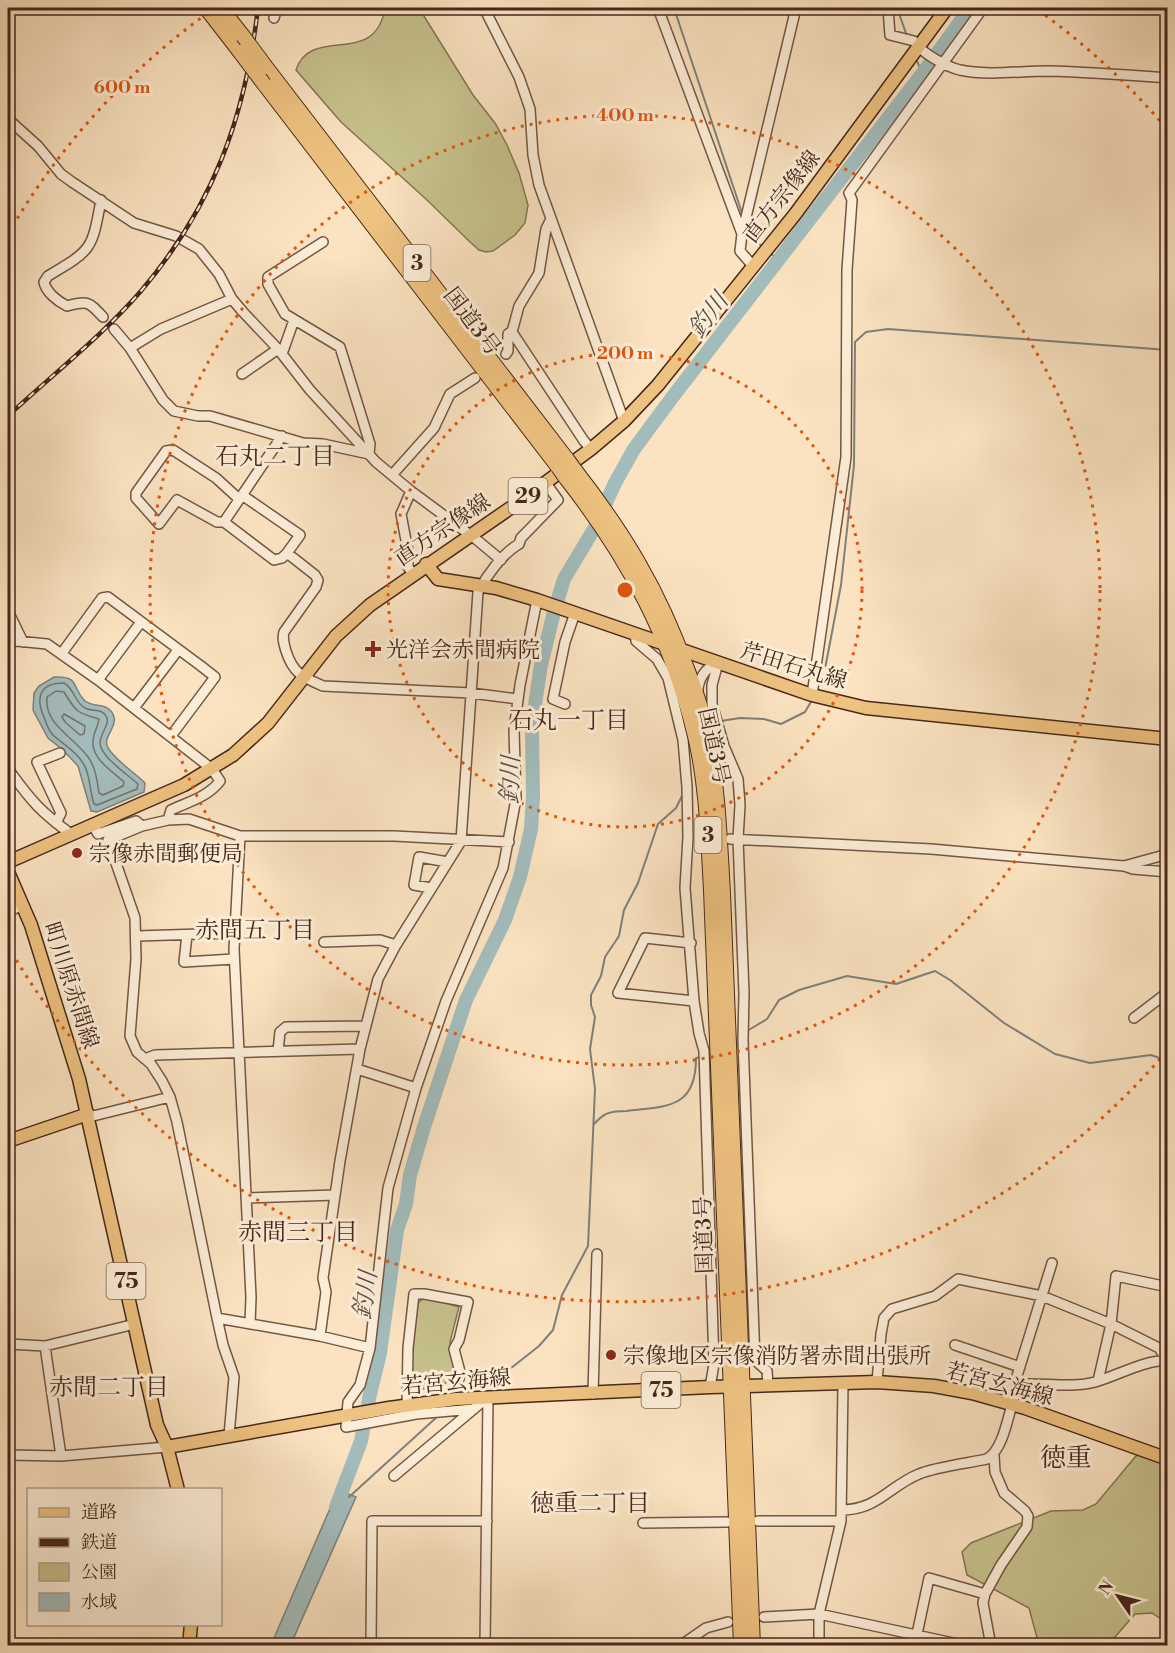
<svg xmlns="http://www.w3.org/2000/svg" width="1175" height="1653" viewBox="0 0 1175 1653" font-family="'Libre Bodoni','Noto Serif JP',serif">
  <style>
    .green { fill: #c6c18d; stroke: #867454; stroke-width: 1.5 }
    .water { fill: #a2bcbc; stroke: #7d807c; stroke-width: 1.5 }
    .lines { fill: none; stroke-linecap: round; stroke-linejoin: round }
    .shore { stroke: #74726c; stroke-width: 1.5 }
    .stream { stroke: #7d807c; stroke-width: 2 }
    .river { stroke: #a2bcbc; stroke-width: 14 }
    .minor-casing { stroke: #735644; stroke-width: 12 }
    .major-casing { stroke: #46271b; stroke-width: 15 }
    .highway-casing { stroke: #46271b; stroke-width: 16 }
    .minor { stroke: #fcedd7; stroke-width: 9 }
    .major { stroke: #eec280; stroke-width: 12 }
    .highway { stroke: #eec280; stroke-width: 14 }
    .rail-casing { stroke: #46271b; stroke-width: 4.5 }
    .rail { stroke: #fcedd7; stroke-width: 2; stroke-dasharray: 7; stroke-linecap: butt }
    .highway-bridge-casing { stroke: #46271b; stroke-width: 16; stroke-linecap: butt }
    .highway-bridge { stroke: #eec280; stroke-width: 14 }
    .ring { fill: none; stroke: #e0560d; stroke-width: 3; stroke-dasharray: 3 6 }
    .poi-dot { fill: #8f2418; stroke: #fcedd7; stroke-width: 2 }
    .labels { text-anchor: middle; stroke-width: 6; stroke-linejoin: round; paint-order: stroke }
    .shield { fill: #fcedd7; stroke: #7d6253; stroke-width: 1.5 }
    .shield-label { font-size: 21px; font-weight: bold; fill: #46271b }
    .street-label { font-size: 22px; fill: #46271b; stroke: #fcedd7 }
    .poi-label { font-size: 22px; fill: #46271b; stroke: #fcedd7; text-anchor: start }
    .water-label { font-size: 24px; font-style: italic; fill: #5d4c43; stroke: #fcedd7 }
    .neighbourhood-label { font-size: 24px; fill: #46271b; stroke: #fcedd7 }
    .quarter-label { font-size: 26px; fill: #46271b; stroke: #fcedd7 }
    .centre { fill: #e0560d; stroke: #fcedd7; stroke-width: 3 }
    .ring-label { font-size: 18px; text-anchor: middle; font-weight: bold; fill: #e0560d; stroke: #fcedd7; stroke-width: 6; stroke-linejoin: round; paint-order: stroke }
  </style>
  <rect width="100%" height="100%" fill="#fbe3c1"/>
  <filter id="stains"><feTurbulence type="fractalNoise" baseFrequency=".00333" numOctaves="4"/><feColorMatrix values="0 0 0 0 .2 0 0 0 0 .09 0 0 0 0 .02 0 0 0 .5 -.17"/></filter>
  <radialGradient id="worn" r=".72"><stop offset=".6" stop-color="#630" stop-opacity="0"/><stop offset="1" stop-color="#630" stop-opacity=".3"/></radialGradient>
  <path class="green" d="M385,8H419L473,95L495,123L507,145L519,173L528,205L525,223L515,235L493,251L486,252L479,250L470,242L427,200L341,122L296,70C311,24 375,69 385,8Z
    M425,1297L459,1307L450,1342L454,1370L443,1387L410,1390L411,1353L418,1303Z
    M1165,1448L1167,1449V1623L1152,1613L1135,1614L1108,1645H1039L1029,1608L967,1575L962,1552L971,1543L1051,1511L1083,1510L1096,1504L1136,1456Z"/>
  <path class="water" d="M54,677C80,676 71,686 84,700C92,709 110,701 114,717C117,729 102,736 108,748C116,761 134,772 145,783L144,792L97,812L91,811L78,766L63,750L48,738L33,710L34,693L39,686Z
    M338,1490L356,1497L294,1637L288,1645H271Z"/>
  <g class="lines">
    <path class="shore" d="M64,683C75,689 74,702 85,708C92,712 102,708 106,716C111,724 100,733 100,743C100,756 128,775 138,784L137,789L97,805L94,804C89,790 91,775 83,763C75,750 62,744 52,734C48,729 46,723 44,717C35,697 40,683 64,683Z
      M56,691L64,692C76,712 77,713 99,719C98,727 93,733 93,742C92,759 113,772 124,782L123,786L103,795L99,793C97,781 96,768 88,757C74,737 44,725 47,697Z
      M64,714L85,726L84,734L80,735L65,722L62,717Z"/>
    <path class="stream" d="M674,8L743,216
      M897,8L907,36
      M916,58L922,74
      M747,230L749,236L763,247
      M770,253L779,260
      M825,669L841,585L854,465L855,342L866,332L888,329L1168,350
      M721,721L740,718L764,719L781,724L805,712L812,700
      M678,735L680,752
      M747,1031L767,1019L779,1000L799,990L847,976L896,984L935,971L950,980L1004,1023L1055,1054L1090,1063L1151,1055L1168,1061
      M594,1124C598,1120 603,1114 609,1113C614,1111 621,1111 627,1111C667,1106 696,1109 696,1058L701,1057
      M463,1394L471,1386L485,1384L496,1380L539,1346L553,1330L562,1295L588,1246L595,1089L590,1049L595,1017L591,1005V995L601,976L605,957L619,936L624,910L638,883L658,824L676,808L683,794
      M349,1497L438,1416"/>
    <path class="river" d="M336,1507L361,1441L370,1394L380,1353L397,1230L406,1204L410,1175L424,1127L466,1000L505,920L520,877L531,829L533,797L532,730L536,698L541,665L554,612L564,579L594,529L615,483L634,449L674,395L922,74L970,8"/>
    <g class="minor-casing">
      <path id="minor" d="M484,8L519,77L530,109L533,155L539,185L624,421
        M658,8L742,234
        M888,8L890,35L914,41C921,53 947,67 960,70C989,76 1019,71 1048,71C1088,72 1128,75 1168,78
        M274,18L277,8
        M8,119L38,146L61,174L72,182L134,223L176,236L199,249L219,274L232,299L243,312L278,349L310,390L376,462L411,491L477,540L501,560
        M101,200C92,250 92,250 48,276L44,282C46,292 57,301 67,306C88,300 89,302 103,317
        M551,219L546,229L539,273L519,306L512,332L584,441L591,449
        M323,242L268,277V284L285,314L340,347L370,444L369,454
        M753,266L740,251L742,234L796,8
        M114,329L130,348L163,400L174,411L198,416H210L303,443L323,444L369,454
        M130,348L161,329L232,299
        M282,354L294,320
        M506,354L508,351V334L511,332
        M242,374L278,349
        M392,475L434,428L450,394L475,378
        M411,491L401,514L408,551V567L413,574
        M242,495L300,535L287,553L315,575L318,580L316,587L284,632C282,639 284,644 286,651C293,673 302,677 323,686L471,693L518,699
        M239,499L216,478L173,450L166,451L136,493V498L159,524L177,500L217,522H224L274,560L282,558L287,553
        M224,522L282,436
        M8,611L23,642
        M635,633L636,641L657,659L668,678L683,740L687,787L688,837L685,888L694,1001L699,1033L704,1051L714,1364L710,1387
        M8,643L17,641L47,644L98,680L212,769L220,781C208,797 188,802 171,810L168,820
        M62,653L102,598L108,597L201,666L215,677L171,736
        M718,663L712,685V704L724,746L738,779L740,805L738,839L744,993L743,1040L755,1360L767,1371L768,1385
        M98,680L141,622
        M698,694C697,681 705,667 718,663
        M812,695L846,457L847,270L852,200L849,193L983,8
        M565,704L553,699L565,642L575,613
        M134,708L178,650
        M8,774L11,773C32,802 42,813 71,834
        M56,823L61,813L37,762L60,753
        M92,824L98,834L136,821L142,826
        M240,836L234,949L251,1297L250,1324
        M730,839L931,849L1124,866L1133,869L1168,872
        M1124,866L1168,854
        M431,888L414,885L419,857L448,862
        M8,911L22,906
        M187,935L184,962L234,959
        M137,936L233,933
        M324,942L380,940L396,945
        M691,943L645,938L618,993L694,1001
        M1134,1018L1168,992
        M278,1051L280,1032L286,1027L366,1026
        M145,1059L155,1055L360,1049
        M357,1069L416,1088
        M88,1114L93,1116L170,1097
        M246,1198L335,1195
        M217,1318L320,1336L370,1348
        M320,1336L326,1292L323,1278L340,1161L360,1049L378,979L396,945L461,841L478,592C487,575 503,553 519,544L521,538L558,500L546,483
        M8,1344L45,1346L135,1324
        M955,1345L1020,1367
        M45,1346L61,1456
        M1098,1381L1111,1324L1116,1276L1168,1287
        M877,1382L881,1334L884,1318L892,1309L935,1296L958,1279L1042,1296L1111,1324L1159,1348L1167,1360
        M1017,1388V1376L1052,1263
        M593,1394L597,1254
        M407,1405L408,1348L414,1294H424L468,1302L459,1340L454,1349L460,1372L459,1379
        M474,1409L416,1414L346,1427L348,1402L360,1385L370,1348L388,1188L416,1088L446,1001L503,868L516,799L514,730L520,685L537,600
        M229,1436L234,1377L223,1345L217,1318L177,1122L170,1097L162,1081L151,1064L137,1052L130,1036L136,959L135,918L108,840L142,826L168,820L189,819L240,836H394L509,842
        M8,1455L61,1456L167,1447
        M394,1476L488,1397
        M841,1510C878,1510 889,1486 919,1474C935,1467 969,1463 987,1459C1005,1449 1009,1408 1017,1388L1024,1384C1047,1383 1072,1388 1095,1382C1119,1375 1142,1361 1168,1360
        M758,1521H841
        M643,1523L727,1522
        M985,1594L1001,1565L1027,1527L1028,1516L1025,1511L1004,1493L995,1472L994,1455
        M764,1617L819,1614L967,1646
        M917,1634L929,1578L985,1594L983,1603L991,1646
        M371,1646L372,1521H487
        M485,1646L488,1397
        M680,1646L706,1628L728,1622
        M819,1646V1614L841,1521L843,1384"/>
    </g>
    <g class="major-casing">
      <path id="major" d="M426,564L438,579L496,588L537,600L812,695L866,708L1168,739
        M8,862L184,785L233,755L268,723L336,636L370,605L522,500L591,449L624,421L658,385L796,213L947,8
        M8,872L31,925L79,1079L157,1425L167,1447L178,1490
        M8,1141L88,1114
        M167,1447L389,1408L456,1399L710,1387L877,1382L934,1386L972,1393L1025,1408L1168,1459
        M189,1646L191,1624"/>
    </g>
    <g class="highway-casing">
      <path id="highway" d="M206,8L240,52
        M221,8L243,36
        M266,67L567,459
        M264,84L558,467
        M575,470C624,533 659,590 686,666C695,689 703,712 708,735C718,788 720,840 723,894L753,1646
        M565,477C627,556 671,637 695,736C707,786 708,838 711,890L741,1646"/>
    </g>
    <use href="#minor" class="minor"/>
    <use href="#major" class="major"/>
    <use href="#highway" class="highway"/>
    <g class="rail-casing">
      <path id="rail" d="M8,416C52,375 102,336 141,291C214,205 245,117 258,8"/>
    </g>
    <use href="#rail" class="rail"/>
    <g class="highway-bridge-casing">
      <path id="highway-bridge" d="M243,36L266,67
        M240,52L264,84
        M567,459L575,470
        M558,467L565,477"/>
    </g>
    <use href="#highway-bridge" class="highway-bridge"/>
  </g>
  <g class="ring">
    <circle cx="625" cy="590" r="237"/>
    <circle cx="625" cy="590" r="475"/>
    <path d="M1166 1052A712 712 0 0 1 8 946M8 234A712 712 0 0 1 212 10M1038 10A712 712 0 0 1 1166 128"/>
  </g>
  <g class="poi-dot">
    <path d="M370 640h6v6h6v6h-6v6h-6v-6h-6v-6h6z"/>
    <circle cx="77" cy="853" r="6"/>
    <circle cx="611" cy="1355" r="6"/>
  </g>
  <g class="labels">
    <g class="shield">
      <rect x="403.5" y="245" width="27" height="36" rx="4.5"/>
      <rect x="508.5" y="478" width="39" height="36" rx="4.5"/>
      <rect x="694.5" y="817" width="27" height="36" rx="4.5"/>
      <rect x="106.5" y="1263" width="39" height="36" rx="4.5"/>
      <rect x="641.5" y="1372" width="39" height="36" rx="4.5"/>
    </g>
    <g class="shield-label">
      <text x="417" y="270">3</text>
      <text x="528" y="503">29</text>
      <text x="708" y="842">3</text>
      <text x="126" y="1288">75</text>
      <text x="661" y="1397">75</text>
    </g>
    <g class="street-label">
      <text transform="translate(781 196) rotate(-52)" y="8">直方宗像線</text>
      <text transform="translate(473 321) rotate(53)" y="8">国道3号</text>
      <text transform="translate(442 529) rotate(-34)" y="8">直方宗像線</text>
      <text transform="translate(794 665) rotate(17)" y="8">芹田石丸線</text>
      <text transform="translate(715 746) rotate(78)" y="8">国道3号</text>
      <text transform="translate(72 985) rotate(72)" y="8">町川原赤間線</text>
      <text transform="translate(703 1235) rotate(-92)" y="8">国道3号</text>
      <text transform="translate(456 1381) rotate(-5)" y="8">若宮玄海線</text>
      <text transform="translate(1000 1383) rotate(15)" y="8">若宮玄海線</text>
    </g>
    <g class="poi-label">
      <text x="386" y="657">光洋会赤間病院</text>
      <text x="89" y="861">宗像赤間郵便局</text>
      <text x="623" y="1363">宗像地区宗像消防署赤間出張所</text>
    </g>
    <g class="water-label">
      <text transform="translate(708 315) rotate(-53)" y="8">釣川</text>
      <text transform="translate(510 780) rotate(-88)" y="8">釣川</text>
      <text transform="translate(365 1295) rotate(-82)" y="8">釣川</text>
    </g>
    <g class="neighbourhood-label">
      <text x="275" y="464">石丸二丁目</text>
      <text x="569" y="728">石丸一丁目</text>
      <text x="255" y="938">赤間五丁目</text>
      <text x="298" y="1240">赤間三丁目</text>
      <text x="109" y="1395">赤間二丁目</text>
      <text x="590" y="1511">徳重二丁目</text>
    </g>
    <g class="quarter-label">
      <text x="1066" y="1466">徳重</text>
    </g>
  </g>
  <circle cx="625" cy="590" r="9" class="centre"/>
  <g class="ring-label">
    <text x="122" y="93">600 m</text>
    <text x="625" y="121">400 m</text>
    <text x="625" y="359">200 m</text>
  </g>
  <rect width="1175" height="1653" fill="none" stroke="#fbe3c1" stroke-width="30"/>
  <rect x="9" y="9" width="1157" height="1635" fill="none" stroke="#46271b" stroke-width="3"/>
  <rect x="15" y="15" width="1145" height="1623" fill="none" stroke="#46271b" stroke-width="1.5"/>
  <rect x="27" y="1488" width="195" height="138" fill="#fcedd7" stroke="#b39e8c" stroke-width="1.5"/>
  <rect x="39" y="1508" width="30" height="9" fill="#eec280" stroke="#b39e8c" stroke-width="1.5"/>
  <text x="81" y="1518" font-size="18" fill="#46271b">道路</text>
  <rect x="39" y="1538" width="30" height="9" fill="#46271b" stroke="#b39e8c" stroke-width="1.5"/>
  <text x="81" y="1548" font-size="18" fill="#46271b">鉄道</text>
  <rect x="39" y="1563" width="30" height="18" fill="#c6c18d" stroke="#b39e8c" stroke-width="1.5"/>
  <text x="81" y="1578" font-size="18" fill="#46271b">公園</text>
  <rect x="39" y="1593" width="30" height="18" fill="#a2bcbc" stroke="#b39e8c" stroke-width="1.5"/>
  <text x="81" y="1608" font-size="18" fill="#46271b">水域</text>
  <g transform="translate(1118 1596) rotate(305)" stroke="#fcedd7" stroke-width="4.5" paint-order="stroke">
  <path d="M0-4.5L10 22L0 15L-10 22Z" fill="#46271b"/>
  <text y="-9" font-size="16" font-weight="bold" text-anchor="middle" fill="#46271b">N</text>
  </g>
  <rect width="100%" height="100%" filter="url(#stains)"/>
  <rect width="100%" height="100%" fill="url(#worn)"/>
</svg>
